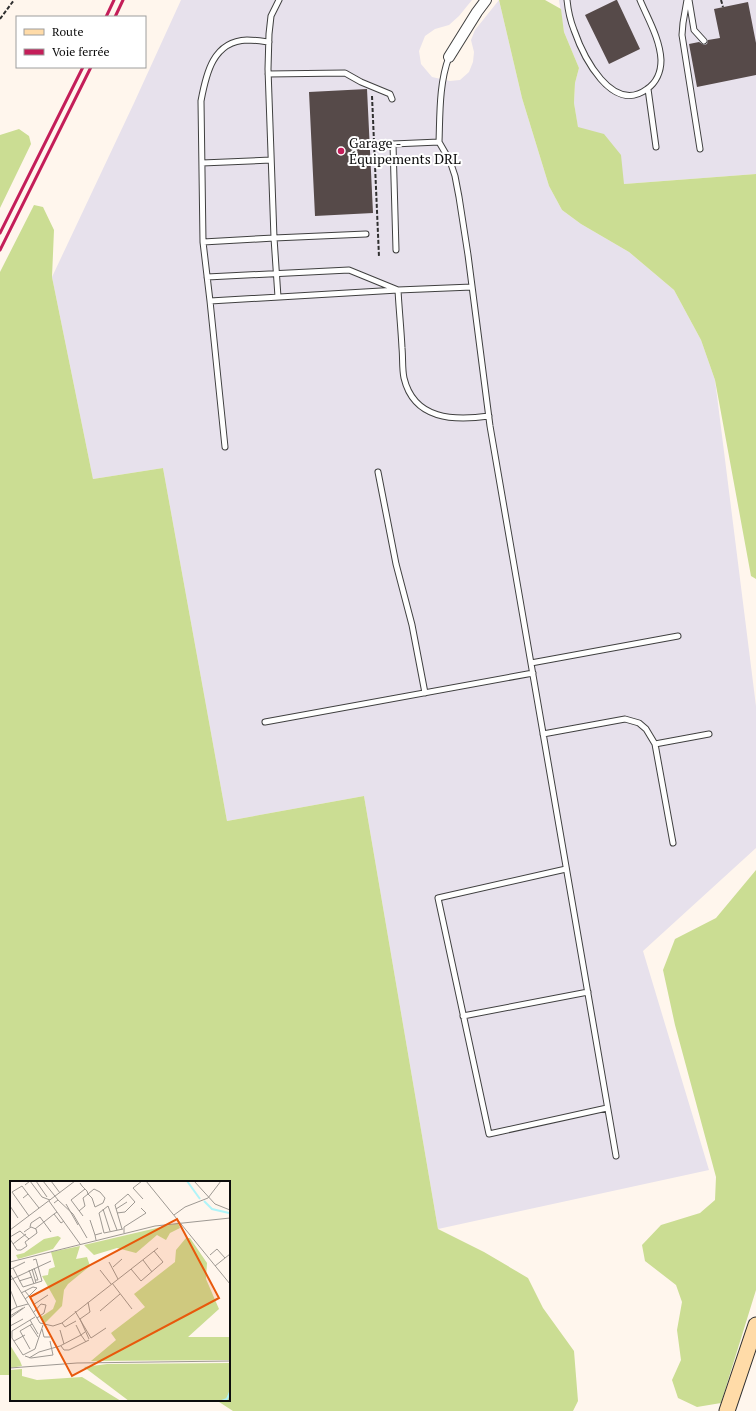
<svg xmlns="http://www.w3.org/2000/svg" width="756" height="1411" viewBox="0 0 756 1411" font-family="'PT Serif',serif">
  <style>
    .industrial { fill: #e7e1ec }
    .forest { fill: #cbdd93 }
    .building { fill: #564a49 }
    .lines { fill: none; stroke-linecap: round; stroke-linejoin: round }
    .lane-casing { stroke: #404040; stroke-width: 7 }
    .street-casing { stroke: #404040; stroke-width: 12 }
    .secondary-casing { stroke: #2f2f2f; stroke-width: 17 }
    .path { stroke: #2f2f2f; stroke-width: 2; stroke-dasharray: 4 2; stroke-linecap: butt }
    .lane { stroke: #fff; stroke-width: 5 }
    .street { stroke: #fff; stroke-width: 10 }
    .secondary { stroke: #ffdba8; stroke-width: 15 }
    .rail { stroke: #c41e59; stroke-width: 3 }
    .poi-dot { fill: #c41e59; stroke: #fff; stroke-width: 1.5 }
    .labels { text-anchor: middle; stroke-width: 4; stroke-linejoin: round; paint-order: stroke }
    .poi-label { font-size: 14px; fill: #0d0d0d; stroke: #fff; text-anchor: start }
    .inset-river { fill: none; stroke: #aff4f9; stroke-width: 2 }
    .inset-road { fill: none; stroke: #9e9993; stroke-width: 1 }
    .view { fill: #e8590c; fill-opacity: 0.15; stroke: #e8590c; stroke-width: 2 }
    .inset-edge { fill: none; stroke: #0d0d0d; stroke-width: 2 }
  </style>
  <rect width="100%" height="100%" fill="#fff6ed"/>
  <path class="industrial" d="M181,0H472L459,16L449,25L435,29L425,36L419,51L421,64L432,77L450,81L460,80L469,72L473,62L474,52L471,40L475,30L499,0L522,98L549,186L562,210L581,224L629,252L674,290L701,340L715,380L756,706V848L643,951L709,1170L438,1229L364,796L227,821L163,468L93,479L52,277L134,103Z
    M559,0H756V174L624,184L578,128L574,103L575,83L579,68L564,32Z"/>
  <path class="forest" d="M499,0H545L561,9L564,32L579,68L575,83L574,103L578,127L604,134L621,155L624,184L756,174V579L751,576L715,380L701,340L674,290L629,252L581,224L562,210L549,186L522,98Z
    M19,129L29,136L31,144L0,208V135Z
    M34,205L43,207L54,230L52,277L93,479L163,468L227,821L364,796L438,1229L484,1252L528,1278L543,1308L574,1351L578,1401L573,1411H233L216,1400H229V1182H11V1375H0V272Z
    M756,870V1290L721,1403L697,1407L678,1398L672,1380L681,1360L677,1330L682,1302L676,1285L645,1261L642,1245L661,1225L700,1213L715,1200L716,1177L675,1025L663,970L675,939L716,918Z"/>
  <path class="building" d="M616,0H617L640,49L609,64L585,15Z
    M748,2L756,43V75L697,87L689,44L699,42L704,45L707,44L708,40L720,38L714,9Z
    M367,89L373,213L315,216L309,92Z"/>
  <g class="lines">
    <g class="lane-casing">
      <path id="lane" d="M279,0L271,16L269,34L268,69L274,238L366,234
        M567,0C568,10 570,20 574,30C583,56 612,115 647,89C656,83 661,72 661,60C660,39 648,19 640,0
        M687,0L683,23L682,35L700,149
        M689,0L694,30L704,41
        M268,74L345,73L361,82L390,94L392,99
        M648,89L656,147
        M439,142L450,161L455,176L459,197L468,255L490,426L616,1156
        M202,163L271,160
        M203,242L274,238L278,297
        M396,250L393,144L439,142C440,115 439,83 449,57
        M207,277L349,270L398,290C399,309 401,328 402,348C403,358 402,369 404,378C414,420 454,421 489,416
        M210,301L203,242L201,101C206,74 213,41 247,40C254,40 261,41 269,42
        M225,447L210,301L398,290L472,287
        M378,472L396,564L412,625L425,693
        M531,663L678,636
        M265,722L533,673
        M543,734L625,719L639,723L646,729L655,744L709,734
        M655,744L673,843
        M566,869L438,898L489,1134L607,1108
        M463,1016L588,992"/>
    </g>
    <g class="street-casing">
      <path id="street" d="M449,57L477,12L486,0"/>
    </g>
    <g class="secondary-casing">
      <path id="secondary" d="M727,1411L756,1325"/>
    </g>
    <path class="path" d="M721,0L723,7
      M0,19L14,0
      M372,96L379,257
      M370,145H386"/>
    <use href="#lane" class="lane"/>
    <use href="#street" class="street"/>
    <use href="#secondary" class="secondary"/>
    <path class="rail" d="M106,17L114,0
      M115,17L123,0
      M0,233L83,67
      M0,250L91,67"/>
  </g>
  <circle class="poi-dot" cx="341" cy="151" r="4"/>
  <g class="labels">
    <g class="poi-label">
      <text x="349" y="148">Garage -<tspan x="349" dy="16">Équipements DRL</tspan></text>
    </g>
  </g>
  <g transform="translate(10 1181)">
    <rect width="220" height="220" fill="#fff6ed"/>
    <path d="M168,42L170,47L160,52L156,59L147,54L126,72L107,67L84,74L74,64ZM48,55L51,57L43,68L8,78L6,74L14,72L34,58ZM176,57H180L197,82L196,98L209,128L178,156H220V179L81,180L106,159L101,152L135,126L124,113L165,81L166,69ZM70,65L66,78L77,76L80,85L58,103L54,109L52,125L34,143L31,136L43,128L46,120L32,95L38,94L39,88L45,86L41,71ZM0,164L10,180L12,185L0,187ZM220,182V220H119L74,186L97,183ZM12,188V195L27,199L72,196L111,220H0V189Z" fill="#cbdd93"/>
    <path class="inset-river" d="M177,0L190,18M194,20L202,28L219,32M212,220L217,218L220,211"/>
    <path class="inset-road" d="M26,0L37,16M33,0L48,19L44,22M41,0L50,12M132,0L123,7L133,18M136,0L220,103M184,0L205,23L220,29M15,4L20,0L32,16L40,19M18,13L12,5L2,11L19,35M13,17L18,13L29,27M48,19L63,33L77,57M39,20L70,63M56,23L68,44M0,25L8,37M93,28L100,50M106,28L117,21M69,30L75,25L73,17L78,13L84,8L90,11L95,17L93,22L85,26L82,17L78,13L77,10L72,5L70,2M47,31L44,33L51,42L54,40M107,32L115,31L125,21L118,13L105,24L112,48M164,34L175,26L198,17L211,0M73,35L61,19L75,8M80,39L85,54M20,46L21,42L30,36L41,51M25,48L44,33M0,49L65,0M107,49L98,25L89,32L94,52L113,48M14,51L21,46L26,48M114,52V46L136,32L131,27M0,56L10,50L19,58M0,58L7,69H11L17,65L15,61L27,52L26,48M86,59L85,54L92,52M3,63L16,53M200,74L207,68L215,77M133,79L142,91M0,81L145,45L220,37M99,81L108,98M205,85L220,73M103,86L112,78M3,87L15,81M24,87L28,99H25M0,88L3,87L13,106L32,100L26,78L23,79M22,88L26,102M121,88L131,100L153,81L144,70M19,89L24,103M90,89L101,103M0,93L30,142L43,145L52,142L55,146L66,140M0,99L41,80M9,100L22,96M102,102L122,128M0,108L7,126L18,123M15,110L23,106L27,107L19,115M11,112L15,110L19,115L15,118M78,121L80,131L70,138L79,158M23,124L38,114M65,130L81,157L96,147M90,130L110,113M23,132L31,123L36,124L34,132L27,137M0,135L13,127M0,135L1,129L7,126M25,136L2,150V157L13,174L25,168L33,144M0,137L15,126M20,139L28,153M52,142L148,67M20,144L28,156M0,145L13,138M32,148L34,156H40M50,149L54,163M75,151L71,154L76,161M4,160L15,154M51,165L54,169H59L79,159M20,168L10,150L22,143M15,175L21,177L43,174L40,160M19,177L29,171L50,165L71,154L66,144M0,187L67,182L220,180"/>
    <path class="view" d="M167,38L209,117L62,195L20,116Z"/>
    <rect width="220" height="220" class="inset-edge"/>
  </g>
  <rect x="16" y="16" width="130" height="52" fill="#ffffff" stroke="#9e9e9e"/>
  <rect x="24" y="29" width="20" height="6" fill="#ffdba8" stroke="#9e9e9e"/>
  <text x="52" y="36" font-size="12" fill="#0d0d0d">Route</text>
  <rect x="24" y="49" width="20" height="6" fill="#c41e59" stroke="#9e9e9e"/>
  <text x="52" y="56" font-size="12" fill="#0d0d0d">Voie ferrée</text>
</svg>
